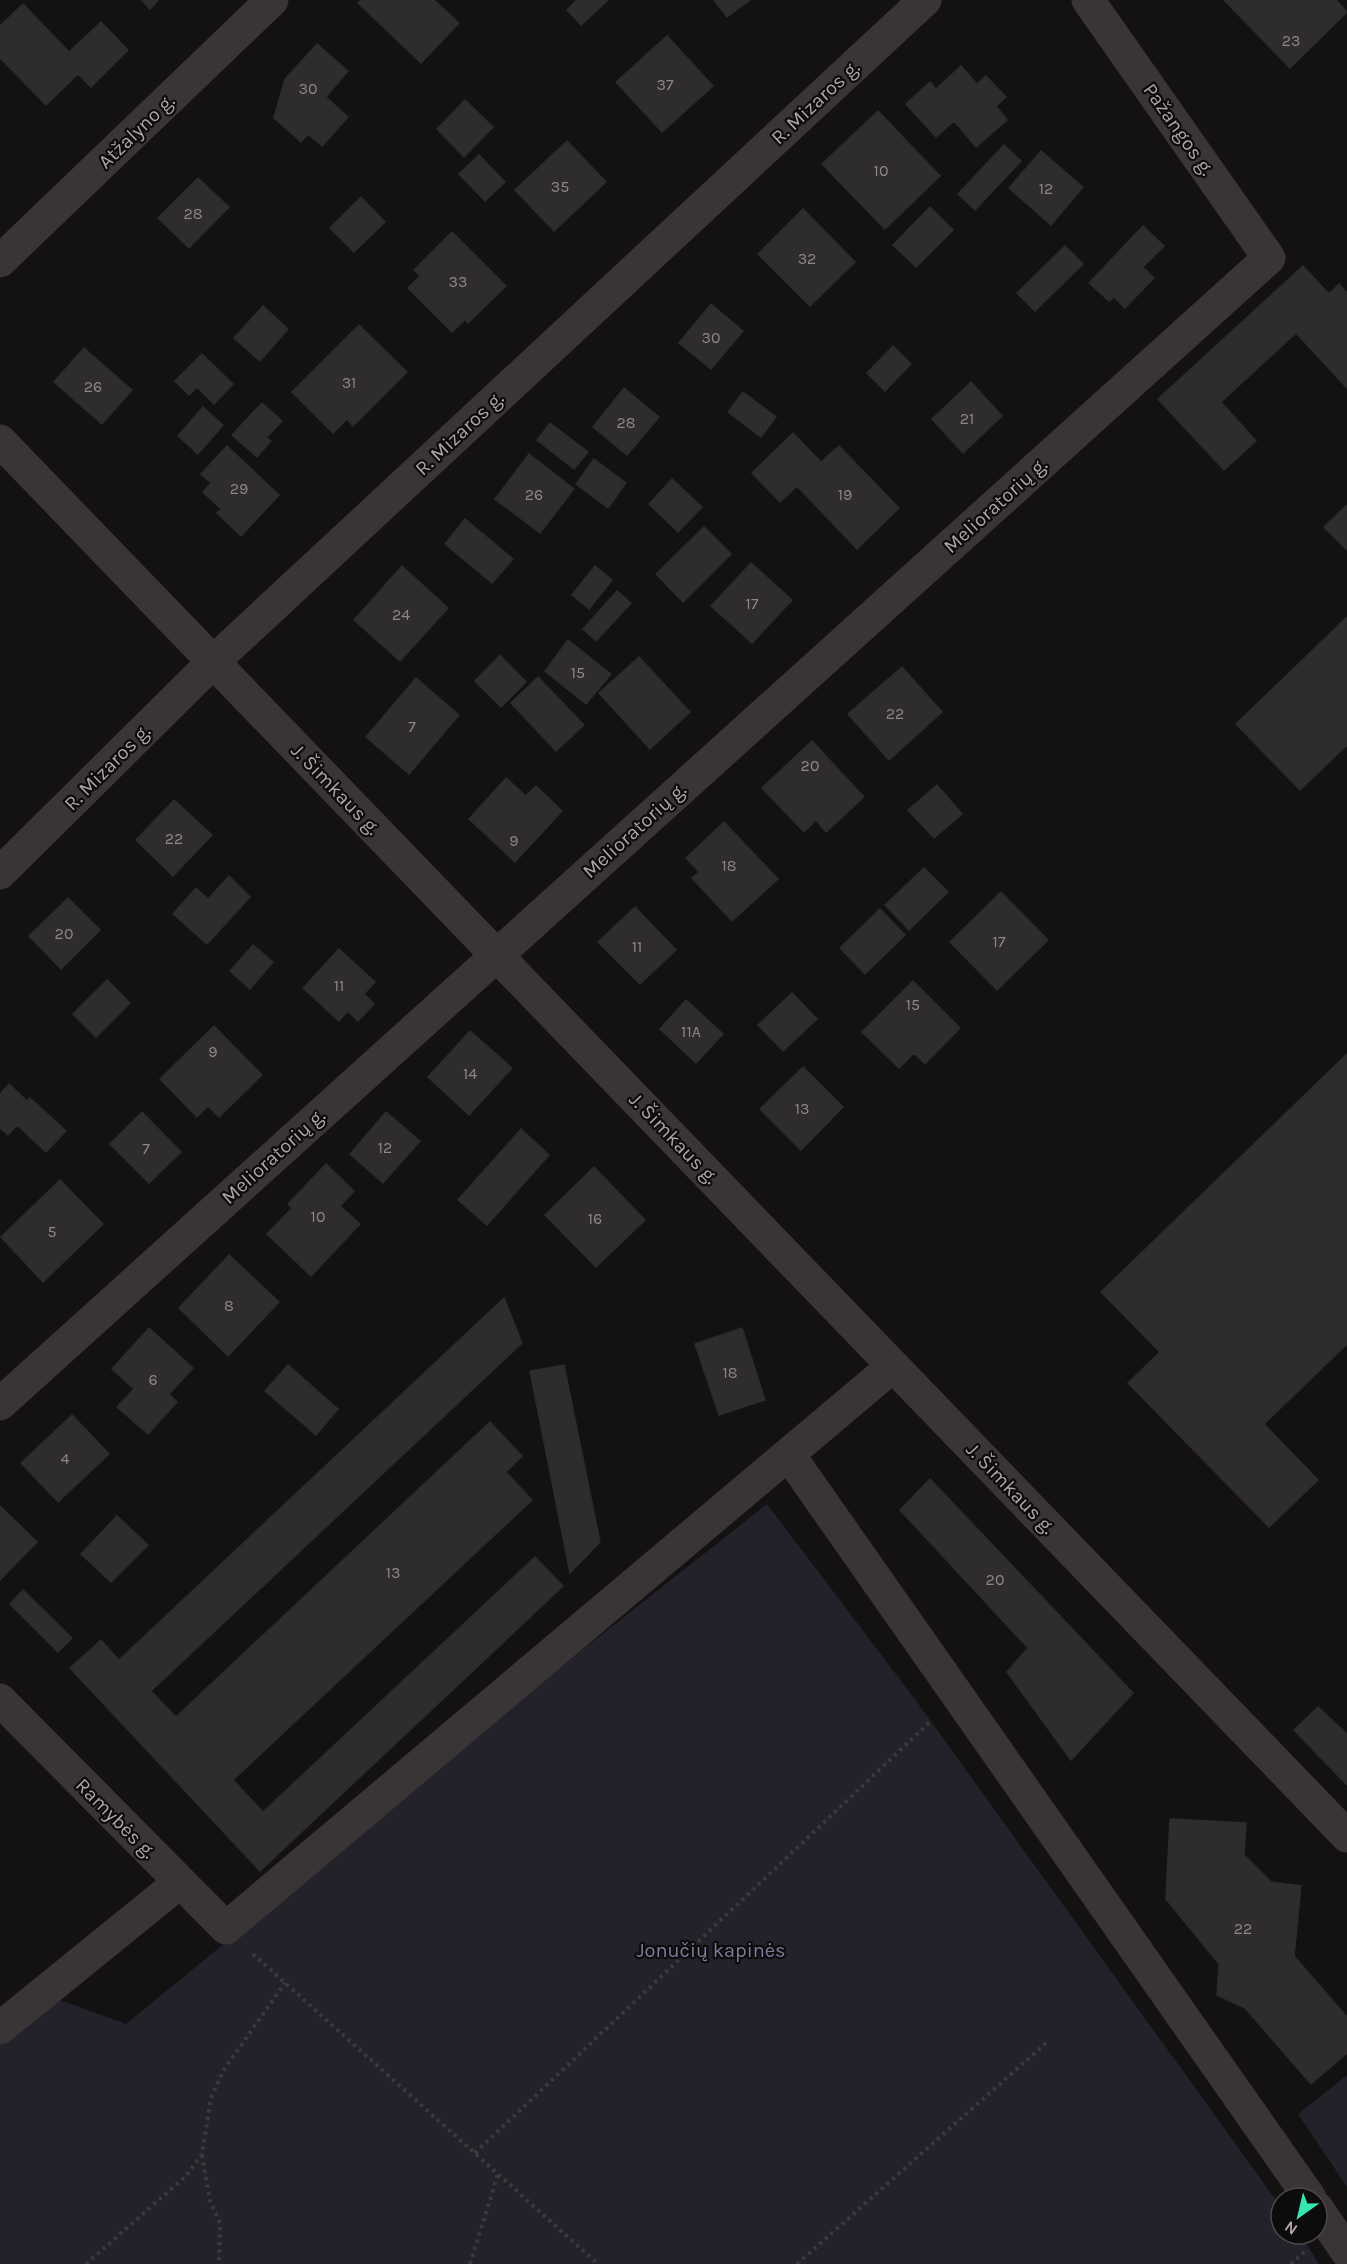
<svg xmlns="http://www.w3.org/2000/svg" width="1347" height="2264" viewBox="0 0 1347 2264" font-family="Karla,sans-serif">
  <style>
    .green { fill: #23222a }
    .building { fill: #2e2c2c; stroke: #2e2b2b; stroke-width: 1.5 }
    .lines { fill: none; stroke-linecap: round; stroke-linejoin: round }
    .path { stroke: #3e393a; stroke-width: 4; stroke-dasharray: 3 4.5; stroke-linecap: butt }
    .minor { stroke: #393435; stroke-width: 33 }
    .labels { text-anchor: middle; stroke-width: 4.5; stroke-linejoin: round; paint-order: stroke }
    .number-label { font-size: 16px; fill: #918588 }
    .street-label { font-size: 20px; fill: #b2a3a7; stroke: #0d0c0c }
    .park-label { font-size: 20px; fill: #7f7b9c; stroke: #0d0c0c }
  </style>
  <rect width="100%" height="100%" fill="#131111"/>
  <path class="green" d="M767,1504L914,1698L1281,2207V2234H1300L1319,2264H0V2028L41,1993L126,2024L581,1651Z
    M1347,2075V2187L1298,2114Z"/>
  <path class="building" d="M142,0H158L150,9Z
    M361,0H434L459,23L421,63L358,3Z
    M577,0H607V1L581,25L567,10Z
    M714,0H750L727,17Z
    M1224,0H1336L1347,12L1290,68Z
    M23,4L69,52L101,22L128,50L91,87L78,74L46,105L0,58V26Z
    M667,36L713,86L662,132L616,82Z
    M317,44L348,71L326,97L348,117L322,146L308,134L301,142L274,118L285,79Z
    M961,66L977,84L986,76L1006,97L996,106L1007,120L976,147L954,121L936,137L906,104L930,82L936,89Z
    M465,100L493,127L464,157L437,129Z
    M878,111L940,176L885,229L822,164Z
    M567,141L606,182L554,231L515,190Z
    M1004,145L1021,161L975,210L958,194Z
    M1041,151L1083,187L1051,225L1009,188Z
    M479,155L505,182L485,201L459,174Z
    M198,178L229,207L189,248L158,218Z
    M361,197L385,222L354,252L330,228Z
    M930,207L953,230L916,267L893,245Z
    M803,209L855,262L810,306L758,254Z
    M1143,226L1164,246L1143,267L1154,278L1125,308L1114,297L1109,301L1089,283Z
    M452,232L506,286L468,323L465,320L452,332L408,288L420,276L414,270Z
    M1065,246L1083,264L1035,311L1017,293Z
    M1303,266L1329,294L1339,284L1347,293V388L1296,333L1221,402L1256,441L1224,470L1158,399Z
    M711,304L743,331L711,369L679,343Z
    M263,306L288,329L260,361L234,338Z
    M359,325L407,372L353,426L347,419L333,433L292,392Z
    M893,346L911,364L885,391L867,373Z
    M84,348L132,390L102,424L54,382Z
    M202,354L233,384L214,404L197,387L189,395L175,381Z
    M971,382L1002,416L963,453L932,419Z
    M624,388L659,417L627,455L593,427Z
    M743,392L776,417L761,437L728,412Z
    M262,403L282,421L266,438L271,441L257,457L232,435Z
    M203,407L223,425L198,454L178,436Z
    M550,423L588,452L574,469L537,440Z
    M793,433L821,462L839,446L899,508L857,549L797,486L780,502L752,473Z
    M227,446L279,495L241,536L217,513L221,509L203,492L211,483L201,474Z
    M529,454L574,489L540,533L495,499Z
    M594,459L626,483L608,508L576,484Z
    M672,479L702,507L678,532L649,504Z
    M1347,505V550L1324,527Z
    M465,519L513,559L492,583L445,544Z
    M704,527L731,554L683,602L656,574Z
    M751,563L792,600L752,643L711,606Z
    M402,566L448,608L400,661L354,620Z
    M595,566L612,580L589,609L572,595Z
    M617,591L631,603L596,641L583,629Z
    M1347,617V745L1300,790L1236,724Z
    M568,640L611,674L586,704L545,671Z
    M500,655L526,682L501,707L475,681Z
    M639,657L690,712L650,749L599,693Z
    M902,667L942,712L889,760L848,714Z
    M538,677L584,725L556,751L511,703Z
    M416,678L459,715L409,774L366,737Z
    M812,741L864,797L826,832L816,820L804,832L762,788Z
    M506,778L526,796L536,786L562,811L515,862L469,819Z
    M937,785L962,814L934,838L908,810Z
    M174,800L212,835L173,876L136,840Z
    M724,822L778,879L732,921L692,878L699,872L686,858Z
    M924,868L948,892L909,930L885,905Z
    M229,876L250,897L207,944L173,914L196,888L208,899Z
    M1001,892L1048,940L997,990L950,942Z
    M68,898L100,930L61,969L29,936Z
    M635,907L676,950L640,984L598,942Z
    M880,909L905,935L865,974L840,948Z
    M253,945L273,962L250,989L230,971Z
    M339,949L375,982L364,994L374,1004L358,1021L348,1011L339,1021L303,988Z
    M107,980L130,1003L96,1037L73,1014Z
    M913,981L960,1028L925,1064L914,1053L899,1068L862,1032Z
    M792,993L817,1019L783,1051L758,1025Z
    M686,1000L723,1034L696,1063L660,1029Z
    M214,1026L262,1075L219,1117L208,1106L197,1117L160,1079Z
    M470,1031L512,1068L469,1115L428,1077Z
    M1347,1054V1344L1264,1424L1318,1480L1269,1527L1128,1383L1160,1352L1101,1292Z
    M803,1067L843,1107L801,1150L760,1109Z
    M9,1084L27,1101L30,1098L66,1131L46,1152L17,1125L8,1135L0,1128V1094Z
    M142,1112L181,1152L149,1183L110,1144Z
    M386,1112L420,1141L383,1183L350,1154Z
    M521,1129L549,1155L487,1225L458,1200Z
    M326,1164L354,1191L340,1206L360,1224L311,1276L267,1234L292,1208L288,1204Z
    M594,1167L645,1220L596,1267L545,1215Z
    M60,1180L103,1224L43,1282L1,1237Z
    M229,1255L279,1302L228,1356L179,1308Z
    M504,1298L522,1343L151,1691L176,1717L490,1422L522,1456L506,1472L532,1500L233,1780L263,1812L535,1557L563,1586L260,1871L70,1668L101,1640L119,1660Z
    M149,1328L193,1368L169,1394L177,1402L148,1434L117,1407L134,1389L112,1369Z
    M742,1328L765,1400L719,1415L695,1344Z
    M288,1365L338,1409L316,1435L265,1391Z
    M564,1365L600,1542L570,1573L530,1371Z
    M72,1415L109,1454L58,1502L21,1463Z
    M930,1479L1133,1693L1071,1760L1007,1672L1028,1648L900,1510Z
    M0,1506L37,1542L0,1580Z
    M117,1516L148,1545L111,1582L81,1554Z
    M23,1590L72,1638L58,1652L10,1604Z
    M1318,1707L1347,1734V1785L1294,1730Z
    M1170,1819L1246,1823L1244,1855L1271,1882L1301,1886L1294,1956L1347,2017V2053L1311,2084L1245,2008L1217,1995L1219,1964L1166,1899Z"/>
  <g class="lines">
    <path class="path" d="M253,1954L598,2264
      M475,2153L932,1720
      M202,2155L210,2201L220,2223L219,2264
      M86,2264L186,2176L202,2154L211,2098L223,2071L285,1983
      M470,2264L498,2174
      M797,2264L1046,2043
      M1291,2264L1304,2252"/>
    <path class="minor" d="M0,261L272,0
      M0,441L1347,1836
      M0,873L213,662L925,0
      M0,1404L1269,258L1088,0
      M789,1455L1310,2198
      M0,1700L226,1928L893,1366
      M0,2028L180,1882
      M1317,2208L1347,2252"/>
  </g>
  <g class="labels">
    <g class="number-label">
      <text x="1291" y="46">23</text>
      <text x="665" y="90">37</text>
      <text x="308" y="94">30</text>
      <text x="881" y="176">10</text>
      <text x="560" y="192">35</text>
      <text x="1046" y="194">12</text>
      <text x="193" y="219">28</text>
      <text x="807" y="264">32</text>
      <text x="458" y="287">33</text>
      <text x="711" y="343">30</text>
      <text x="349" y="388">31</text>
      <text x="93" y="392">26</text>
      <text x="967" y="424">21</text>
      <text x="626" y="428">28</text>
      <text x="239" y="494">29</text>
      <text x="534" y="500">26</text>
      <text x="845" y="500">19</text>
      <text x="752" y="609">17</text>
      <text x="401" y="620">24</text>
      <text x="578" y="678">15</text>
      <text x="895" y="719">22</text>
      <text x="412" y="732">7</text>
      <text x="810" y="771">20</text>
      <text x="174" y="844">22</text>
      <text x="514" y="846">9</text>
      <text x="729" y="871">18</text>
      <text x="64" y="939">20</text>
      <text x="999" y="947">17</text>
      <text x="637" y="952">11</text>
      <text x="339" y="991">11</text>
      <text x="913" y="1010">15</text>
      <text x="691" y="1037">11A</text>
      <text x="213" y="1057">9</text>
      <text x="470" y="1079">14</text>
      <text x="802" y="1114">13</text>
      <text x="385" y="1153">12</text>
      <text x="146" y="1154">7</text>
      <text x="318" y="1222">10</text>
      <text x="595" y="1224">16</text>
      <text x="52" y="1237">5</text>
      <text x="229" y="1311">8</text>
      <text x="730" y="1378">18</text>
      <text x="153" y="1385">6</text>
      <text x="65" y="1464">4</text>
      <text x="393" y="1578">13</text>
      <text x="995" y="1585">20</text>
      <text x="1243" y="1934">22</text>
    </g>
    <g class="street-label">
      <text transform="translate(815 102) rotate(-43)" y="7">R. Mizaros g.</text>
      <text transform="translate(1179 129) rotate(55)" y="7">Pažangos g.</text>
      <text transform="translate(136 131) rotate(-44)" y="7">Atžalyno g.</text>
      <text transform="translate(459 433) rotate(-43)" y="7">R. Mizaros g.</text>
      <text transform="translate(995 505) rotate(-42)" y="7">Melioratorių g.</text>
      <text transform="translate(107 767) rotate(-45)" y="7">R. Mizaros g.</text>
      <text transform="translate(336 789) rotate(46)" y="7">J. Šimkaus g.</text>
      <text transform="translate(634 830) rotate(-42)" y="7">Melioratorių g.</text>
      <text transform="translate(674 1138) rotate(46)" y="7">J. Šimkaus g.</text>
      <text transform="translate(273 1156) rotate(-42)" y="7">Melioratorių g.</text>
      <text transform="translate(1011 1488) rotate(46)" y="7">J. Šimkaus g.</text>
      <text transform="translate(116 1818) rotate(45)" y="7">Ramybės g.</text>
    </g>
    <g class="park-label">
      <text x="711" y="1957">Jonučių kapinės</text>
    </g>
  </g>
  <g transform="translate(1299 2216) rotate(214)"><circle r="28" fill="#0d0c0c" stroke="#4f484a" stroke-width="1.5"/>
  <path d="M0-4.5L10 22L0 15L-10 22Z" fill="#36e5b2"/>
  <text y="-9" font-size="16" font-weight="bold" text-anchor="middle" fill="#b2a3a7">N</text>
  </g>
</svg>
